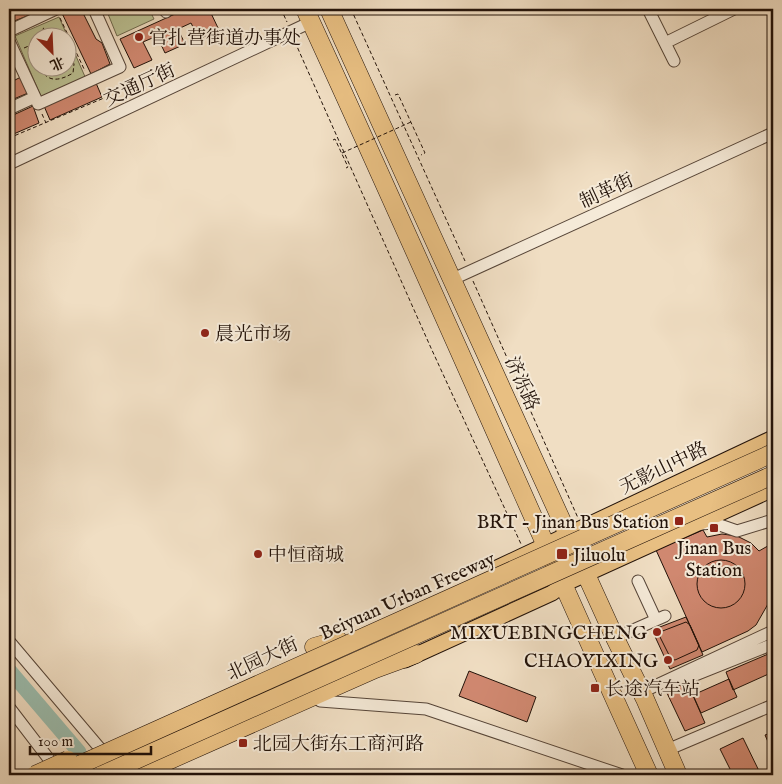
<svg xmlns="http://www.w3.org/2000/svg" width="782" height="784" viewBox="0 0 782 784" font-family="'IM FELL English','Noto Serif SC',serif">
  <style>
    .green { fill: #bbc193; stroke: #6e6a4e; fill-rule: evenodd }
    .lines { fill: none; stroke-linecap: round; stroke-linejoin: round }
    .river { stroke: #9bbdae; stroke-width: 15 }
    .building { fill: #d08870; stroke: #221209 }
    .minor-casing { stroke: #564538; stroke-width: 13 }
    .major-casing { stroke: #221209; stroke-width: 17 }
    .highway-casing { stroke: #221209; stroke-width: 19 }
    .path { stroke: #221209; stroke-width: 1; stroke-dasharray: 4 2.5; stroke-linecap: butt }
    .minor { stroke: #f5ead8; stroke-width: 11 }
    .major { stroke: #e8bf82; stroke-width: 15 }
    .highway { stroke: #e8bf82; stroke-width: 18 }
    .highway-bridge-casing { stroke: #221209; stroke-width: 19; stroke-linecap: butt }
    .path-bridge { stroke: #221209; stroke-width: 1; stroke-dasharray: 4 2.5; stroke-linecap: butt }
    .highway-bridge { stroke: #e8bf82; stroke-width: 18 }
    .poi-dot { fill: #8f2418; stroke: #f5ead8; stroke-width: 2 }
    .labels { text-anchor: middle; stroke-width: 4; stroke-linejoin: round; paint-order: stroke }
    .poi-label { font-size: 19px; fill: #221209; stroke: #f5ead8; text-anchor: start }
    .street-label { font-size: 19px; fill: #221209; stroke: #f5ead8 }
  </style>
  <rect width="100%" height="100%" fill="#f0dec3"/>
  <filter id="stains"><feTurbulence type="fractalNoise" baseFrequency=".004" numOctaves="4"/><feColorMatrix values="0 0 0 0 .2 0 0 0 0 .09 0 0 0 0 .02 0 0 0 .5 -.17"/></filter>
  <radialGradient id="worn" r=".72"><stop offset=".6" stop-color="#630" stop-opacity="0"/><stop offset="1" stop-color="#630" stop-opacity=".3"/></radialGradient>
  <path class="green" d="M106,9H149L154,19L117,36Z
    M59,17L86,79L42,99L15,36ZM38,38H68V68H38Z"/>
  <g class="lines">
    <path class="river" d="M9,670L79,752L80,775"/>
  </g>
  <path class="building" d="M9,9H45L9,23Z
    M60,9H81L96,39L102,43L110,64L91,74Z
    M186,9H209L219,30L199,39L191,23L178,29L185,44L165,53L157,36L143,42L152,60L134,68L120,39Z
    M21,77L28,93L9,101V83Z
    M96,83L102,97L50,120L44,106Z
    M33,106L39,123L9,136V117Z
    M703,530L707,537L722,534L737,536L751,543L759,551L773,543V570L771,572L772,590L768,604L756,625L748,631L702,652L656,550Z
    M697 584a24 24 0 1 1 48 0a24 24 0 1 1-48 0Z
    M686,617L703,655L670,669L652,630Z
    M686,622L690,625L699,645L697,650L675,660L671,659L660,637V632Z
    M773,652V672L733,690L726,672Z
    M469,671L536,697L527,722L459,696Z
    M729,679L737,697L701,713L693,695Z
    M687,682L705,723L685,731L666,691Z
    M773,732V750L772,751L765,735Z
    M743,738L761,775H733L720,749Z"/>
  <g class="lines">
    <g class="minor-casing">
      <path id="minor" d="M164,9L166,12
        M648,9L674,61
        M9,31L56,9
        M9,41L35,97L9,109
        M665,43L734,9
        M35,97L38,104L120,67L94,9
        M9,164L311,22
        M453,279L773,133
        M701,524L714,523L737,531L773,520
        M638,581L656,620
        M615,638L665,616
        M9,641L103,752L110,775
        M683,680L773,644
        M642,692L773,631
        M320,701L426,709L622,775
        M9,707L58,771
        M667,750L773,705"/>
    </g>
    <g class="major-casing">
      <path id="major" d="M497,568L773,438
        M405,660L552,593L564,584L773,489"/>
    </g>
    <g class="highway-casing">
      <path id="highway" d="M305,9C422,263 533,520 649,775
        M329,9L615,638L645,699L678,775
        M314,647L338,640
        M136,775L375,669L416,654"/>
    </g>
    <path class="path" d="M281,9L287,22
      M351,9L465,261
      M60,18L85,71
      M41,38L44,26
      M295,42L431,348L521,544
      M24,48L38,42
      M41,68C47,83 60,81 73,73L74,64L68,54
      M395,95L398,94L425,153L421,155
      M42,114L46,123
      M9,138L104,98
      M333,140L335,139L348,167L346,168
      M473,281L578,518"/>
    <use href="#minor" class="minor"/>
    <use href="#major" class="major"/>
    <use href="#highway" class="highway"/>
    <g class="highway-bridge-casing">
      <path id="highway-bridge" d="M35,775L68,760
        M57,775L773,453
        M102,775L773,475"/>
    </g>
    <path class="path-bridge" d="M342,153L411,122"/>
    <use href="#highway-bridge" class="highway-bridge"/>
  </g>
  <g class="poi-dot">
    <circle cx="139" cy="37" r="5"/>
    <circle cx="205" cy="333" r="5"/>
    <rect x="674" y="516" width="10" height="10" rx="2.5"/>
    <rect x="709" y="523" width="10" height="10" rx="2.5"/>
    <circle cx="258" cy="554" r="5"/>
    <rect x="556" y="548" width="12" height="12" rx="2.5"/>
    <circle cx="657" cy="632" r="5"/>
    <circle cx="668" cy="660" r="5"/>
    <rect x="590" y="683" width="10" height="10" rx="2.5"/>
    <rect x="238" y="738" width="10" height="10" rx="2.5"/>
  </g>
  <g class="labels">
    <g class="poi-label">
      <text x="149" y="44">官扎营街道办事处</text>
      <text x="215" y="340">晨光市场</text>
      <text x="669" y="528" text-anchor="end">BRT - Jinan Bus Station</text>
      <text x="714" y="554" text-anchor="middle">Jinan Bus<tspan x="714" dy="22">Station</tspan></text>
      <text x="268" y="561">中恒商城</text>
      <text x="573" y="561">Jiluolu</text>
      <text x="647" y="639" text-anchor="end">MIXUEBINGCHENG</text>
      <text x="658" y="667" text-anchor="end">CHAOYIXING</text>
      <text x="605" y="695">长途汽车站</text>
      <text x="253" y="750">北园大街东工商河路</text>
    </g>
    <g class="street-label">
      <text transform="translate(139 84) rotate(-25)" y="7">交通厅街</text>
      <text transform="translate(606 190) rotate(-25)" y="7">制革街</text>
      <text transform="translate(523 383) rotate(66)" y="7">济泺路</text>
      <text transform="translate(663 467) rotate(-26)" y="7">无影山中路</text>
      <text transform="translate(407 595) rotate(-24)" y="7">Beiyuan Urban Freeway</text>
      <text transform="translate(262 658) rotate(-25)" y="7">北园大街</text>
    </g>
  </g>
  <rect width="782" height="784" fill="none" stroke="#f0dec3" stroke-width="30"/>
  <rect x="10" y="10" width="762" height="764" fill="none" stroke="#221209" stroke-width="2.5"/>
  <rect x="15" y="15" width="752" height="754" fill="none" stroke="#221209"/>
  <g transform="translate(52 52) rotate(156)"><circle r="24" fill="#f5ead8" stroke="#a19485"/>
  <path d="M0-4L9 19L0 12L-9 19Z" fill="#8f2418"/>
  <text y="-8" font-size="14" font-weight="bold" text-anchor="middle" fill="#221209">北</text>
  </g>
  <path d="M30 746v8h121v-8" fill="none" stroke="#221209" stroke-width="2.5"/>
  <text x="38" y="746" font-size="15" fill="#221209" stroke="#f5ead8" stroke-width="4" paint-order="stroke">100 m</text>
  <rect width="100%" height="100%" filter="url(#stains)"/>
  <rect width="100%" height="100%" fill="url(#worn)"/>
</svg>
